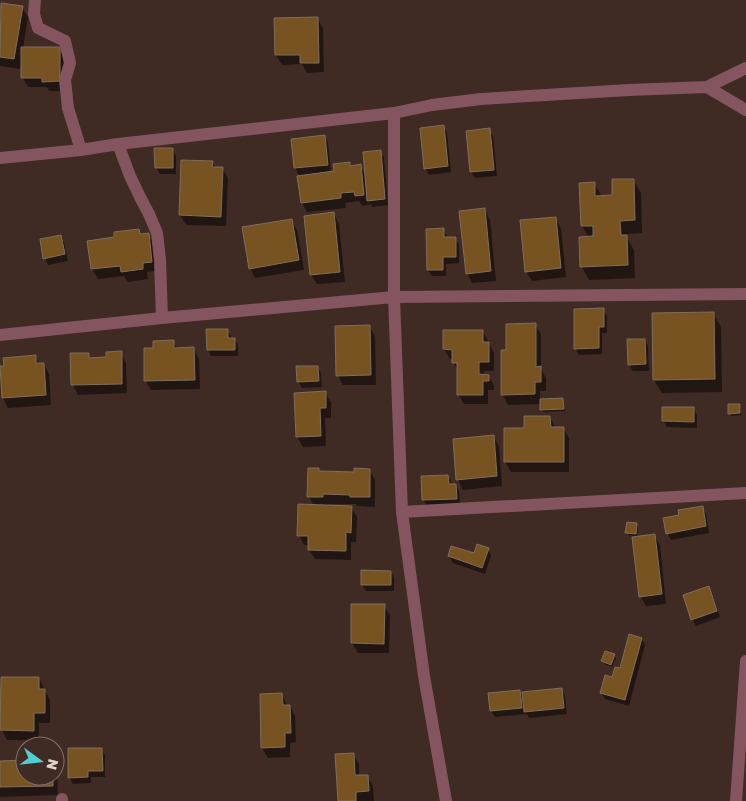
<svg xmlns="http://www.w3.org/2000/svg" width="746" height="801" viewBox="0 0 746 801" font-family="'Golos Text',sans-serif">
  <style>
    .shadow { fill: #0007 }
    .building { fill: #785322; stroke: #7e6e5b }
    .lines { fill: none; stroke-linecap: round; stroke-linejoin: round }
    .street { stroke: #84555f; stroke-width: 12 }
  </style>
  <rect width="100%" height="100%" fill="#402a24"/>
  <path class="shadow" d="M2,5L22,8L28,17L23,49H59L64,58L65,91H49L47,87H28L22,77V62H21L20,69L0,66V18Z
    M317,18L323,28L324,72L307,73L302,64L282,65L276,55Z
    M443,126L447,133L451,172L429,175L425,168Z
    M489,130L493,136L497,176L475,178L471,172Z
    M325,136L328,143L331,173L349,164L351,167L360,166L366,176L380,151L384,158L388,205L372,207L371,204L362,206L359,201L345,203L346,208L307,212L302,203L300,177L295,168L293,140Z
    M155,149H172L176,156V174H160L156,168Z
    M212,162L215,168H222L228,178L226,226L186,225L180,215Z
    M633,180L641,193L642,233L627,234V238L634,250L635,278L589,280L582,267L589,238L582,226L594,183L602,197H614Z
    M485,210L490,220L496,281L472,283L467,273Z
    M334,214L339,224L345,282L317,284L311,275Z
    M555,218L561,228L566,277L532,281L526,271Z
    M291,220L297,230L304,270L255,278L250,268Z
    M443,229L447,236V239L455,238L459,245V263L446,264V276H432L428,270Z
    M138,230L141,235L148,234L154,244L157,271L147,272L148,279L128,282L124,276L98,279L92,269L89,242L116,238Z
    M60,236L64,242L68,261L48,265L45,258Z
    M603,310L607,316V333H602V354L579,355L575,348Z
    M713,313L721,327L722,392L662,393L654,380Z
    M535,325L541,334V369L546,378V391H540V400H563L564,402L565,411L543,412L541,409V404L508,405L503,395L507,351Z
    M369,326L375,336L376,385H343L338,376Z
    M227,330L231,337V339H234L238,345V356H211L208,350V331Z
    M444,331H483L494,353V371H484V376H489L494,386V390H488V404H464L458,394V371L453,362V359H450L444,349Z
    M645,340L648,346L649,371H633L629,365Z
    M173,342L178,349H194L199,359L200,389L151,390L145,380L154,349Z
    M121,353L126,363L127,393L78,395L73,385L71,354H88L91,359L107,358Z
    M35,357L40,364H44L49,374L51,405L8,408L3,398L1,367Z
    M318,367L321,373L322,387L302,388L298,381Z
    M325,393L331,402V418H325L326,446L303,447L297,437Z
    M739,405L741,408V415L731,416L730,413Z
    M693,409L697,415V428L667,427L663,421Z
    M550,417L555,427L563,428L569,438V472H511L505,462L525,429Z
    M493,436L499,446L502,486L463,490L458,480L454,440Z
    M319,470L320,472L355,473L369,470L375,480V507L357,506L356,504H329V506L351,507L357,517L356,542H351V560L315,559L309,550V545H304L299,535L314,506L309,497Z
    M448,476L451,482V485H456L459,491L460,505L427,506L423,499Z
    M702,507L706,514L709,533L671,540L667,533L681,516Z
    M636,524L638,527L637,537L654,535L660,545L666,604L646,606L640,596L633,536L628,535L627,533Z
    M488,549L491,556L485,574L453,563L449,556L474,555Z
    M391,572L394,578V591H366L362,585Z
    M708,587L712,594L720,617L696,626L692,619Z
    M384,606L390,615L389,653H358L352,643Z
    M642,639L645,645L629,706L605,699L601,693L621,670Z
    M614,656L616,658L612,667L604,664L603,661Z
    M39,678L50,700V723H39V740H7L2,730Z
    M562,689L565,696L567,714L529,718L527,714L495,717L491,711L520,692L524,699Z
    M282,694L287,706H290L295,716L296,742L290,743V757L268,758L262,748Z
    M101,749L105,755V777H91V783L73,784L69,777Z
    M353,754L359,764V776H367L373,786L374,801H339Z
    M0,762H25V776H55V767L57,771L58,795L0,797Z"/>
  <path class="building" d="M1,3L23,6L14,59L0,57Z
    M318,17L319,63H300V55H275L274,18Z
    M21,47H60V81L42,82V78H21Z
    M444,125L448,166L424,169L420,128Z
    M490,128L494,170L470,172L466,131Z
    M325,135L328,165L294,168L291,139Z
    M154,148H173V168H155Z
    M381,150L385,199L367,201L363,152Z
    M181,160L213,161L212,167H223L221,217L179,215Z
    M350,162V166L361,164L364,195L355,196L354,192L341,193V198L301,203L297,176L334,171L333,164Z
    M612,179H634L635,220L620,221L621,235H627L628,265L580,267L579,237L593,236V226H581L579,183L595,182V196L612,195Z
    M485,208L491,271L466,274L459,211Z
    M334,212L340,272L310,275L304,216Z
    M556,217L561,268L525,272L520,220Z
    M292,219L299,260L249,269L242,227Z
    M444,228V237H456V257H443V270H427L426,229Z
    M139,229L140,234L149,233L152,262L143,263V269L121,272L120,266L91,269L87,241L114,237V232Z
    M61,235L65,254L43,259L40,239Z
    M604,308V327H599V348L574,349V309Z
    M714,312L715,379L653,380L652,313Z
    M536,323V367L541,366V382H535V394L501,395V350H506V324Z
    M370,325L371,375L336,376L335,326Z
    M206,329H228V338H235V350H207Z
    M443,330H483V342H489V362H479V374L489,375V381H483V395H457V363H452V350L443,349Z
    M627,339H645L646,364L628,365Z
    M174,340V348L194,347L195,380L144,381V348H153V341Z
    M122,351V384L71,385L70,353H89V358L106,357V352Z
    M36,355V363H44L46,395L2,398L0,366H4L3,358Z
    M296,366H318L319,381L297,382Z
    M326,391V408H320L321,436L296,437L294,393Z
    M563,398L564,409L540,410V399Z
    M728,404H740V413L728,414Z
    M662,407H694V422L662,421Z
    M524,416H550L551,427H564V462H504V428H524Z
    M494,435L497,476L456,480L453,439Z
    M308,468H319V471L354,472V468L370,469V497H350V495L323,494V497H307Z
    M448,475L449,484H456L457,499L422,500L421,476Z
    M298,504L352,506L351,533L346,532V551L308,550V536H297Z
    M703,506L706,526L666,534L663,518L679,515L678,510Z
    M627,522L637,523L636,534L625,533Z
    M655,534L662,594L639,597L632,537Z
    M477,544L489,548L482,568L448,556L451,546L474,553Z
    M361,570L391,571V585H361Z
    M709,586L717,611L691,620L683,595Z
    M351,604H385L384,644L351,643Z
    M629,634L642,638L625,700L600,693L605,675L612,677L615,667L620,668Z
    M605,651L615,654L611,665L601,661Z
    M1,677H39V689H45V713H34V731L0,730Z
    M562,688L564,708L524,712L522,692Z
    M520,690L522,708L490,711L488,693Z
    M282,693L283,705H290L291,733H285V747L261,748L260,694Z
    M68,748H102L103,771H88V777L68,778Z
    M354,753L355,775H368L369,791L356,792V801H338L335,754Z
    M25,760V776H53V786L0,787V761Z"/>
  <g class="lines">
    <path class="street" d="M35,0L34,14L38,28L65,41L70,63L65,80L68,108L81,150
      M707,87L746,110
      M394,113L432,105L481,99L629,90L707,87L746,68
      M118,144L130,176L141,199L149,214L157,233L160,260L162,318
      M0,158L81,150L118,144L394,113V297L402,512L424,676L446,801
      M0,335L162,318L394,297L746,294
      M402,512L746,493
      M62,799V801
      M736,801L746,661"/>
  </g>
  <g transform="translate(40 761) rotate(105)"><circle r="24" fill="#402a24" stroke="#806e68"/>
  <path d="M0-4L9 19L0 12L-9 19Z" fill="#51ccd2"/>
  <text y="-8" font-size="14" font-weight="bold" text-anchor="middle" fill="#e1d3ce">N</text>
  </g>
</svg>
